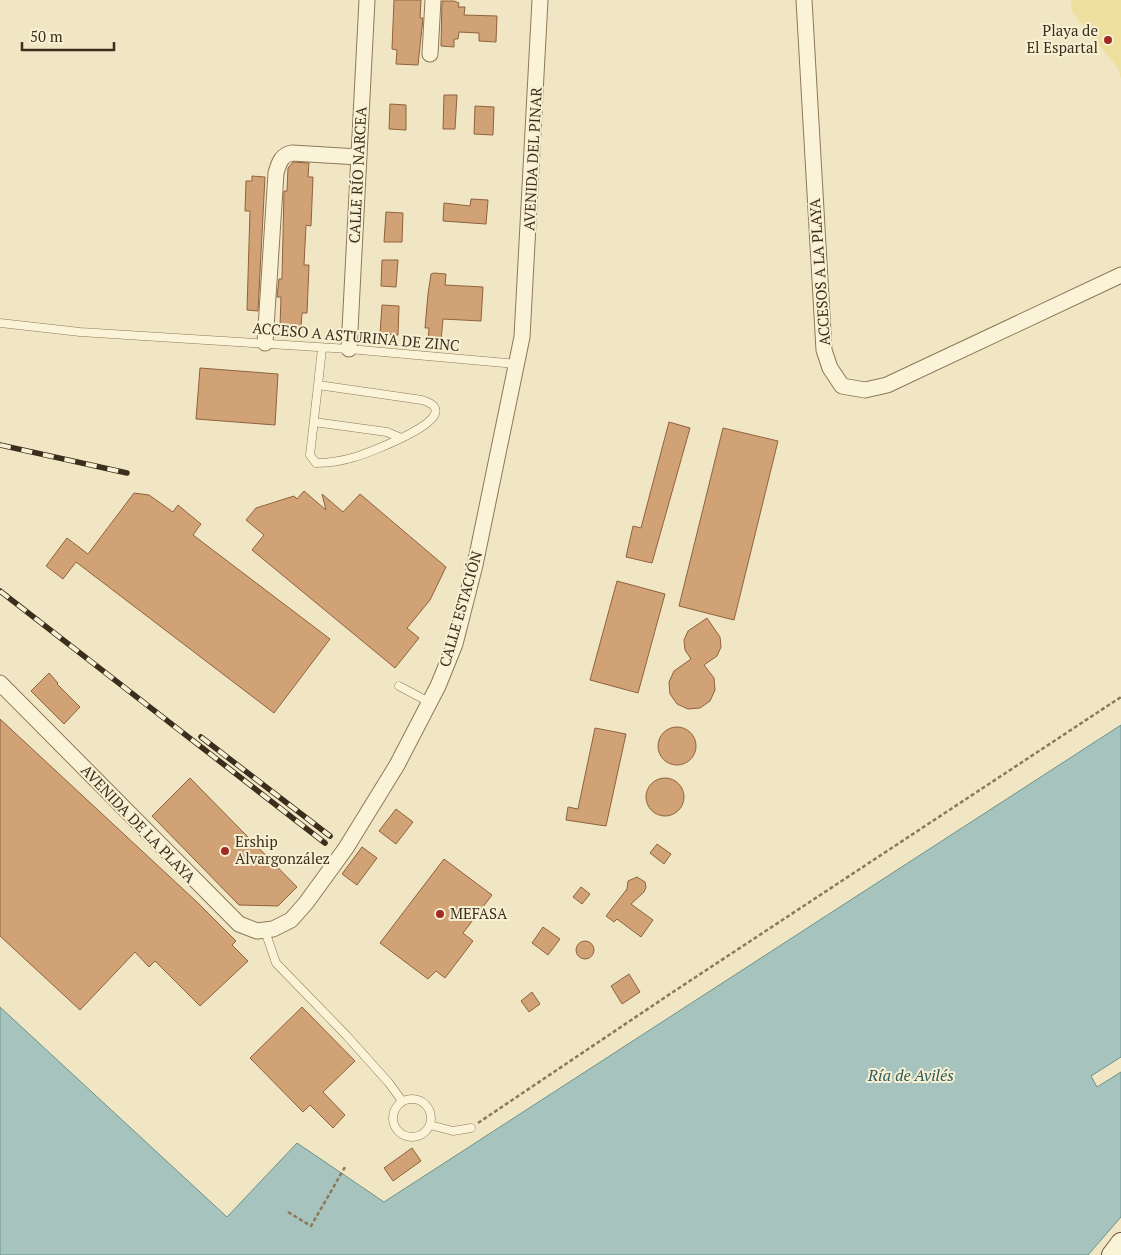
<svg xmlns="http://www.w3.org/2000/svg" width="1121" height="1255" viewBox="0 0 1121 1255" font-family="'PT Serif',serif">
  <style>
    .sand { fill: #efdf9f }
    .water { fill: #a6c4bd; stroke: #6b938c }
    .building { fill: #d2a277; stroke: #8e623d }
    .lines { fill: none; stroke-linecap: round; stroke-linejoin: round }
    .lane-casing { stroke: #8d7858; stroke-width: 9 }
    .street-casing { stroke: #8d7858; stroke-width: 17 }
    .secondary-casing { stroke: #6f593c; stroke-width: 22 }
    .path { stroke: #8d7858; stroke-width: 2.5; stroke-dasharray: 4 2.5; stroke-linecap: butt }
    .lane { stroke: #fbf3d7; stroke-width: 8 }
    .street { stroke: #fbf3d7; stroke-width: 15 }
    .secondary { stroke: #fbf3d7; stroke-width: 20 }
    .rail-casing { stroke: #3c2e1e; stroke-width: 5.5 }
    .rail { stroke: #f8f0d3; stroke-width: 4; stroke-dasharray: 11; stroke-linecap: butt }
    .poi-dot { fill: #a02b24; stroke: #f8f0d3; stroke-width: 2 }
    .labels { text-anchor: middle; stroke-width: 4; stroke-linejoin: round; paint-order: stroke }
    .poi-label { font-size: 15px; fill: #3c2e1e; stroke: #f8f0d3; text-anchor: start }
    .street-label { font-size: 15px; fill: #3c2e1e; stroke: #f8f0d3 }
    .water-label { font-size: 16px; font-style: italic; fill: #2c5c5d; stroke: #f8f0d3 }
  </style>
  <rect width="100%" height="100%" fill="#f1e6c3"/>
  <path class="sand" d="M1071,0H1121V79L1118,68L1072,12Z"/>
  <path class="water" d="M1121,725V1057L1091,1076L1097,1087L1121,1072V1217L1088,1255H0V1007L227,1217L297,1143L384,1202Z"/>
  <path class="building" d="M394,0H421L420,18H423L418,65L396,64L397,50L392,49Z
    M442,1H454L459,3L458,7H465L464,15L497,16L496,42L479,41V33L459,32L458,39H454V47L441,46Z
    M444,95H457L455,129H443Z
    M390,104L406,105V130L389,129Z
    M475,106L494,107L493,135L474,134Z
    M293,162L309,163L308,177H313L311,226L306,225L304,265H309L307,313H302L301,327L280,326L281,297H277L279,279H282L284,191H287L288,168Z
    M252,176L265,177L258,311L247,310L250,211H245L246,181H252Z
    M471,199L488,200L486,224L443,221L444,203L470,206Z
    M386,212L403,213L402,242H384Z
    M382,260H398L396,287L381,286Z
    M434,273L446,274L445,285L483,287L481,321L443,319L441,341L428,342L429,328H425L428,294L431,274Z
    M382,305L399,306L398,335L380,334Z
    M200,368L278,374L275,425L196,419Z
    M669,422L690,428L652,563L626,557L633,526L641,528Z
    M723,428L778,441L734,620L679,606Z
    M304,491L326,510L322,494L343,512L360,494L446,567L430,600L407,628L419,638L395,668L252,550L264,535L246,520L256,508L294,496L297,499Z
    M134,493L149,495L173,512L178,505L201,524L193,535L330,639L274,713L76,562L63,579L46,566L67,538L88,554Z
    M617,581L665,594L638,693L590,680Z
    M707,618L720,637L721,647L717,656L704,665L714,678L715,690L710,701L700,708L688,709L677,704L670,694L669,682L674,671L691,659L685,650L684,640L688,631Z
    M49,673L58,683L57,684L80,707L64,724L31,691Z
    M0,719L198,903L236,941L232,945L248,961L200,1006L155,961L149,967L135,952L80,1010L0,936Z
    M658 746a19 19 0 1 1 38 0a19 19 0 1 1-38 0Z
    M595,728L626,734L606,826L566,820L568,807L578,809Z
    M190,778L297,887L278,906L239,905L152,816Z
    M646 797a19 19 0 1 1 38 0a19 19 0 1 1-38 0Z
    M396,809L413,822L396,844L379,831Z
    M657,844L671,854L664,864L650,853Z
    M362,847L377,858L357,885L342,874Z
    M444,859L492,895L463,933L473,941L445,978L436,971L428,979L380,943Z
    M637,877L645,882L646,887L644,892L631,904L653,920L641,937L617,919L614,922L606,916L627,889L628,881Z
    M581,887L590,894L582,904L573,897Z
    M543,927L560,939L548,955L532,943Z
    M576 950a9 9 0 1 1 18 0a9 9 0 1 1-18 0Z
    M629,974L640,992L622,1004L611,986Z
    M532,992L540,1004L529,1012L521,1001Z
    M302,1007L355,1061L323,1092L345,1115L333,1128L310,1105L303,1112L250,1058Z
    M412,1148L421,1161L393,1181L384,1168Z"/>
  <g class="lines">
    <g class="lane-casing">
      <path id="lane" d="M0,323L80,332L349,349L517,364
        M318,385L422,400C473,415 365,454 355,457C342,461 329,463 316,463L310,455Z
        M318,385L322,348
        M314,422L387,432L401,438
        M399,686L429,702
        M265,931L276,963L346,1035L389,1083L402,1101
        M393 1118a19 19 0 1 1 38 0a19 19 0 1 1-38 0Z
        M430,1125L453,1131L471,1128"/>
    </g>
    <g class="street-casing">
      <path id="street" d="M804,0L824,350L830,368L842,386L865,390L887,385L1121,275
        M430,54L433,0
        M265,343L276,173C279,163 281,155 292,153L359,157
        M349,349L367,0
        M0,683L239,924L257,931L273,929L291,920L306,903L346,848L397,765L438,686L455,644L475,565L522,337L540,0"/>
    </g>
    <g class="secondary-casing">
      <path id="secondary" d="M1112,1255L1121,1243"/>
    </g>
    <path class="path" d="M478,1123L673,992L1121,697
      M288,1212L311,1226L345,1167"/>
    <use href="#lane" class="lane"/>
    <use href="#street" class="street"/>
    <use href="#secondary" class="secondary"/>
    <g class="rail-casing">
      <path id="rail" d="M0,445L127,473
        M0,591L325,843
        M201,737L330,836"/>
    </g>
    <use href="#rail" class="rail"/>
  </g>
  <g class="poi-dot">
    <circle cx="1108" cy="40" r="5"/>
    <circle cx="225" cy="851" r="5"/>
    <circle cx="440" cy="914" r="5"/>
  </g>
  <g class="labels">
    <g class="poi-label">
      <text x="1098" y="36" text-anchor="end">Playa de<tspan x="1098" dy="17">El Espartal</tspan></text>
      <text x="235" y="847">Ership<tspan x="235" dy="17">Alvargonzález</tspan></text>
      <text x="450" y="919">MEFASA</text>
    </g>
    <g class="street-label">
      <text transform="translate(533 159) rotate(-87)" y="5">AVENIDA DEL PINAR</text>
      <text transform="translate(358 175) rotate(-87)" y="5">CALLE RÍO NARCEA</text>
      <text transform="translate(820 272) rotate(-94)" y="5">ACCESOS A LA PLAYA</text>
      <text transform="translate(356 337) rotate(5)" y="5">ACCESO A ASTURINA DE ZINC</text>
      <text transform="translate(461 609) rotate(-74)" y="5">CALLE ESTACIÓN</text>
      <text transform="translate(138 824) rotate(46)" y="5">AVENIDA DE LA PLAYA</text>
    </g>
    <g class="water-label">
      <text x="911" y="1081">Ría de Avilés</text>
    </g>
  </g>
  <path d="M22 42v8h92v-8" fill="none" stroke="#3c2e1e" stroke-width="2.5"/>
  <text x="30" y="42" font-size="15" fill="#3c2e1e" stroke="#f8f0d3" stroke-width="4" paint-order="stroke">50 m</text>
</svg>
